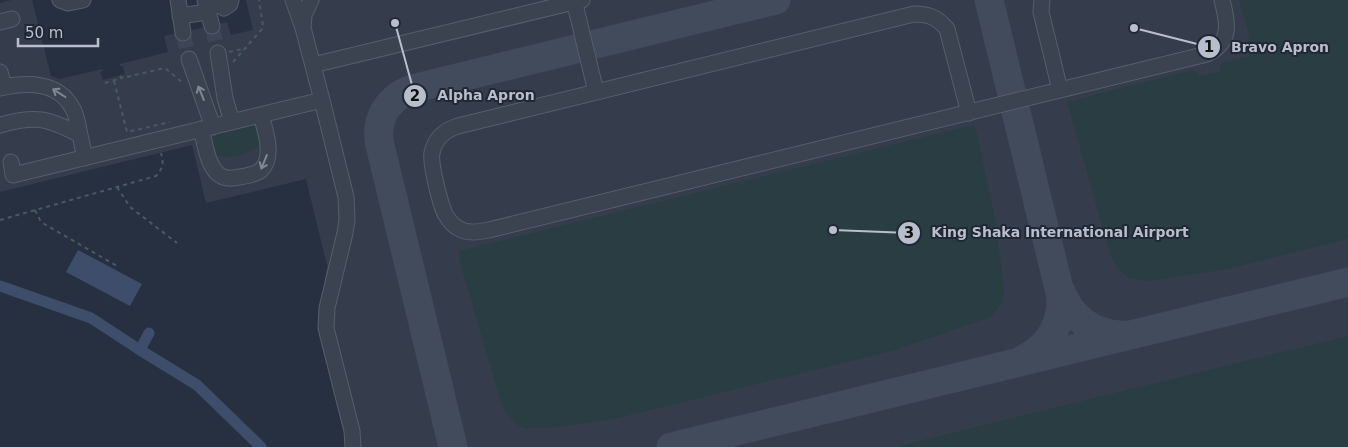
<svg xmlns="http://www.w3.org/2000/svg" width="1348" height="447" viewBox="0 0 1348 447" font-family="'DejaVu Sans',sans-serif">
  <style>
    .airport { fill: #353d4d }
    .green { fill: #293d42 }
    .water { fill: #3e4d69 }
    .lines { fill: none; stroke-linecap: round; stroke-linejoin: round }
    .canal { stroke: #3e4d69; stroke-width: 11 }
    .taxiway { stroke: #424b5c; stroke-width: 29 }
    .minor-tunnel { stroke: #3d4556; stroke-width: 15; stroke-dasharray: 15 8; stroke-linecap: butt }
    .minor-casing { stroke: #565e6b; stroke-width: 17 }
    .path { stroke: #475a5e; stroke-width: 2; stroke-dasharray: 4 4; stroke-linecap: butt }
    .minor { stroke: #3b4350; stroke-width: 15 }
    .oneway { stroke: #808794 }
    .leader { fill: none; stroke: #b8becb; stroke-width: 2 }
    .callout-dot { fill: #b8becb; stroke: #202836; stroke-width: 2 }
    .mark-label { font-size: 15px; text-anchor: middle; font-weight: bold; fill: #111 }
    .callout-label { font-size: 14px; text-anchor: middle; font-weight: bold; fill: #b8becb; stroke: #202836; stroke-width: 4; stroke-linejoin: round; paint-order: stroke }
  </style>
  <rect width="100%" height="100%" fill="#273041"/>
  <path class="airport" d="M11,0H32L51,76L59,79L103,69V71L100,72L103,80L125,74L123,66H120V64L168,52L164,36L212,26L227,22L231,35L253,30L246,0H1348V447H346L343,427L326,357L320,314L327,266L306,179L206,203L192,145L0,192V3Z"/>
  <path class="green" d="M1239,0H1348V239L1227,269L1150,281L1129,278L1118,269L1111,257L1067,102L1193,70L1200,76L1219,72L1221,63L1250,56C1252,38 1244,18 1239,0Z
    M973,125L976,131L996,224L1004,291L1002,302L991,317L892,351L613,419L560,427L525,428L516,424L508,416L502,406L459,259V251Z
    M250,126H259L263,140C261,142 260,145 258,146C252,153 232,158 223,157C217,156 213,153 209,149L208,138L214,135Z
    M1348,336V447H895Z"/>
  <path class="water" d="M78,250L142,284L130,306L66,272Z"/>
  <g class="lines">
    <path class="canal" d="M0,286L91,318L140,350
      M149,333L140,350L197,385L261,447"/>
    <path class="taxiway" d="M989,0L1061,297C1062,324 1049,347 1024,359
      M1060,290C1071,318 1094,336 1125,335
      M453,447L379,141C376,115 391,95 416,88L776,0
      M671,447L1348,282"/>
    <path class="minor-tunnel" d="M212,26L218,53
      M183,33L189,59"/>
    <g class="minor-casing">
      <path id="minor" d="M60,0L68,3L83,0
        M178,0L183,33
        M205,0L212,26
        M293,0L303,28L322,100L346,197L347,220L345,233L327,308L326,328L352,431L353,447
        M574,0L596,92
        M1042,0L1041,12L1060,90
        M218,3L224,8L230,4L231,0
        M180,16L207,12L218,3L217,0
        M0,22L12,19
        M303,28L304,15L311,0
        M218,53L225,98L232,122
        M189,59L213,127
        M313,65L582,0
        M0,72L4,87
        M0,88C26,82 59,81 73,109C77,116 78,126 80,135
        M969,113L947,29C937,17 928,14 914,14L458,126C445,130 435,138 432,153C430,164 440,203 445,214C448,219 452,225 458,228C467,234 478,232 489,230L1207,54C1232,42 1228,23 1222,0
        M0,125C36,115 48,118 80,135L85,158
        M201,129C205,143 207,163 217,173C223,179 231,179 239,177C246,176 255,175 261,170C275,157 265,130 261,115
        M11,162L13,175L322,100"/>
    </g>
    <path class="path" d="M229,52L247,48
      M233,62L262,29L263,26L259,0
      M120,76L122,78L165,68L183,83
      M114,81L127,132L170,122
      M105,83L122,78
      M117,187L130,207L177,243
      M35,210L41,222L117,266
      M0,220L156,176C163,168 164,164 161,153"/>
    <use href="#minor" class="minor"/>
  </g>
  <defs><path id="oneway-shaft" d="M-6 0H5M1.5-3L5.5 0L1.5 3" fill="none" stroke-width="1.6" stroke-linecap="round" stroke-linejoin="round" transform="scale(1.25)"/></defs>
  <g class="oneway">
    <use href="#oneway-shaft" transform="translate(59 93) rotate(-148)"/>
    <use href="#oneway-shaft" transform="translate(201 93) rotate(-112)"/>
    <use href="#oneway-shaft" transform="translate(264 162) rotate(112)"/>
  </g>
  <path class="leader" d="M1134 28L1209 47M395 23L415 96M833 230L909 233"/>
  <g class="callout-dot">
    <circle cx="1134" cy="28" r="5"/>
    <circle cx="395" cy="23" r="5"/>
    <circle cx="833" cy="230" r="5"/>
    <circle cx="1209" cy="47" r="12"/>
    <circle cx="415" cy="96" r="12"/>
    <circle cx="909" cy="233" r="12"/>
  </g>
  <g class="mark-label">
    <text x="1209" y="52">1</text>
    <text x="415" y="101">2</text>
    <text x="909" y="238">3</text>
  </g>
  <g class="callout-label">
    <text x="1280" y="52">Bravo Apron</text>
    <text x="486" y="100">Alpha Apron</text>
    <text x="1060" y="237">King Shaka International Airport</text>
  </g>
  <path d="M18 38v8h80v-8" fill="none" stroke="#b8becb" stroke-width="2.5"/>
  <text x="25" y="38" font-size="15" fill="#b8becb" stroke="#202836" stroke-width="4" paint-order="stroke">50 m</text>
</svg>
